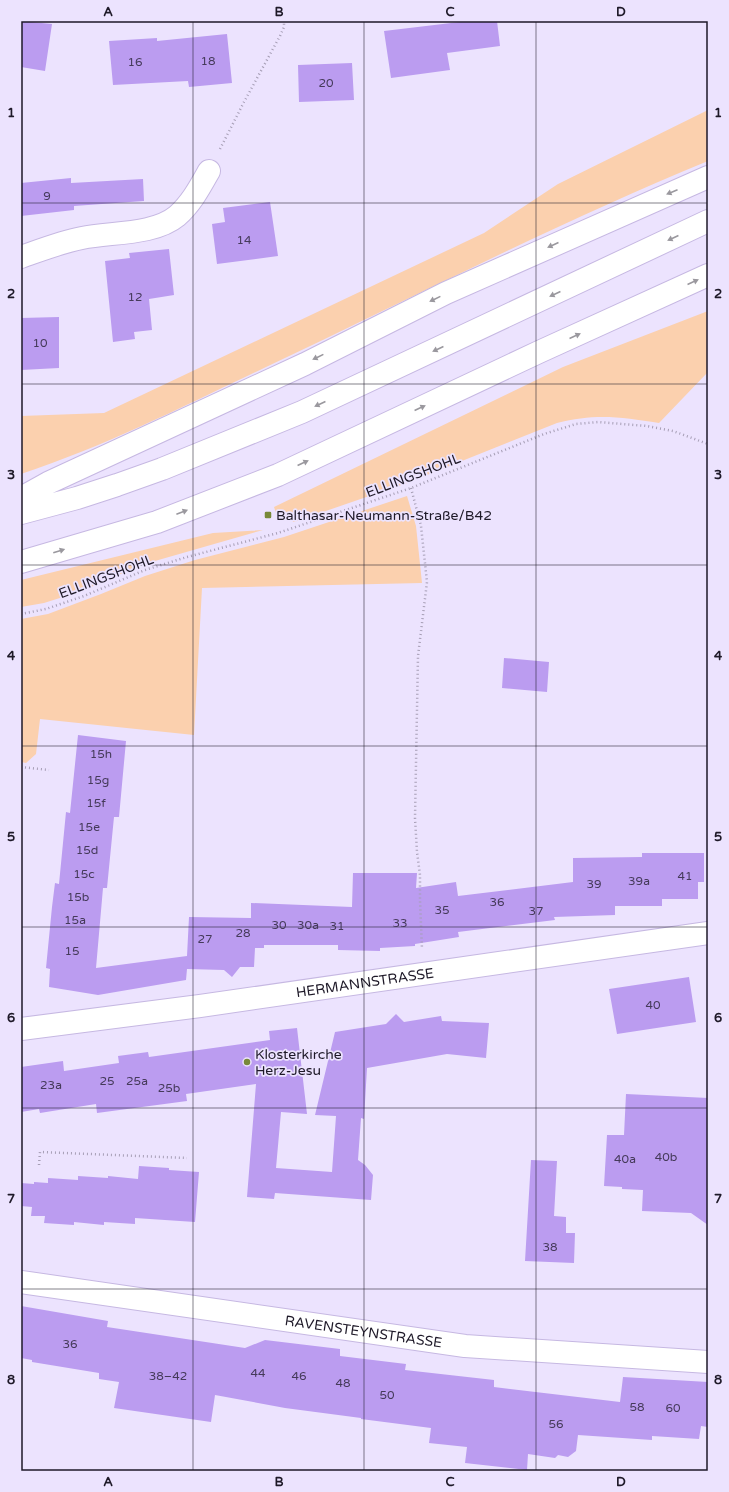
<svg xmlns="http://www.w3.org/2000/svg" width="729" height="1492" viewBox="0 0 729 1492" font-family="'Varela Round',sans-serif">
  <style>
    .green { fill: #fbd0ae }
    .building { fill: #bb9cf0 }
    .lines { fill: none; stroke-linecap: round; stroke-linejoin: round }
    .minor-casing { stroke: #c6b8e2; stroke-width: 24 }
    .highway-casing { stroke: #c6b8e2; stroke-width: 24 }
    .path { stroke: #a69eb5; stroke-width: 2.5; stroke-dasharray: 1 3; stroke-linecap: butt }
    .minor { stroke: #fff; stroke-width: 22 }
    .highway { stroke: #fff; stroke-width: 22 }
    .oneway { fill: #9a989e }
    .grid { fill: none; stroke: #1e1928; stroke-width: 1; stroke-opacity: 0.55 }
    .poi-dot { fill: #788939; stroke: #ece3fe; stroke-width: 1.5 }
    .labels { text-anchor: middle; stroke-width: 3.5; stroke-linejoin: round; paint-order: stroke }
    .number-label { font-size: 12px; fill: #453a5a }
    .street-label { font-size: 14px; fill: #1e1928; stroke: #ece3fe }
    .poi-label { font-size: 14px; fill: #1e1928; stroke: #ece3fe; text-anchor: start }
    .neatline { fill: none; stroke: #1e1928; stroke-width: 1.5 }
    .grid-label { font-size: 13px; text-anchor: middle; font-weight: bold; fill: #1e1928 }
  </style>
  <rect width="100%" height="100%" fill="#ece3fe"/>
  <path class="green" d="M708,110V161C557,223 412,298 264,368C184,406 106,446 21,474V416L104,413L484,233L558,184Z
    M708,311V372L659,423C622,417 595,413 557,423L407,483L294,522L276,513L274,507L563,367Z
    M407,496L416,526L422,583L202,588L194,735L40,719L36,754L26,763L21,762V619L48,614L101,594L145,576L195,560L284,537Z
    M263,530L141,565L82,591L44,603L21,607V580L213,533Z"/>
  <path class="building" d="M21,21L52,24L45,71L21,67Z
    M468,21H497L500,46L447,53L450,70L391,78L384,31Z
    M227,34L232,83L189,87L188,81L113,85L109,41L157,38V41Z
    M352,63L354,100L299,102L298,65Z
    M71,178V183L143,179L144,201L74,206V210L21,216V183Z
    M270,202L278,256L217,264L212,224L225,222L223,208Z
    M169,249L174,295L149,299L152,330L134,332L135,339L113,342L105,261L130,258L129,253Z
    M59,317V368L21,370V318Z
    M504,658L549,662L547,692L502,688Z
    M78,735L126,741L119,817H114L107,888H103L96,968L187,956L189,917L251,918V903L352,907L353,873H417L416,888L456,882L458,896L573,882V858L642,857V853H704V882H698V899H662V906H615V915L554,917L555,920L458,932L459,937L415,944V946L380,948V951L338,950V945H264V948H255L254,967H240L232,977L224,970L187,969L186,980L98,995L49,987L50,969L46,968L52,907L55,883L59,884L66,812L70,813Z
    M689,977L696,1022L617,1034L609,989Z
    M396,1014L404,1022L441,1016L442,1021L489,1023L486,1058L447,1054L367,1068L364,1119L361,1118L358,1160L365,1165L373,1175L371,1200L275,1193L274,1199L247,1197L256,1084L186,1094L187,1101L97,1113L96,1104L40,1113L39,1109L21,1112V1067L63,1061L64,1071L119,1063L118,1056L148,1052L149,1057L270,1040L269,1031L297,1028L307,1114L281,1112L276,1168L332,1172L336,1116L315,1115L335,1032L386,1024Z
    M626,1094L708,1098V1225L691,1213L642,1211L643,1190L622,1189V1187L604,1186L607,1135H624Z
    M531,1160L557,1161L554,1216L566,1217V1233H575L574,1263L525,1261Z
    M139,1166L169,1168V1170L199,1172L195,1222L135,1218V1224L104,1222V1225L74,1222V1225L44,1223L45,1216H31L32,1207L21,1206V1183L34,1184V1182L48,1183V1178L78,1180V1176L108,1178V1176L138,1179Z
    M21,1306L108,1321L107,1327L245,1348L265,1340L340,1349V1356L406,1364L405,1370L494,1380V1387L620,1402L623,1377L708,1382V1427L701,1426L699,1439L652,1436V1440L578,1435L576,1451L568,1457L558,1455L555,1458L528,1454L527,1470L465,1463L467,1447L429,1443L431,1428L361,1419V1418L285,1408L215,1395L211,1422L114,1408L119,1382L99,1379V1373L32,1362V1360L21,1358Z"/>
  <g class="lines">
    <g class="minor-casing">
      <g id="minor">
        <path d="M21,257C41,250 61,242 82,238C111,232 154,235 177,216C191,204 200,187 209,171"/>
        <path id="s1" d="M21,1029L200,1006L708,933"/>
        <path id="s2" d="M21,1282L465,1346L708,1362"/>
      </g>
    </g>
    <g class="highway-casing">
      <path id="highway" d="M21,498L48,483L305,364L446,293L708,177
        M21,513L77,498L117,485L162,469L302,412L708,221
        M21,562L157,522L278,475L539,352L708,275"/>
    </g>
    <path class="path" d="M220,149L244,102L280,36L284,27V21
      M411,488L421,526L427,582L418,656L415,818L417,852L420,875V900L422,949
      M21,614L46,609L84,596L145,570L187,557L278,533L411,488L544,434L576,424L598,422L647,426L673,431L708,444
      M21,767L49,770
      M39,1165L40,1152L187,1158"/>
    <use href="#minor" class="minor"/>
    <use href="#highway" class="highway"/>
  </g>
  <defs><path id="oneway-solid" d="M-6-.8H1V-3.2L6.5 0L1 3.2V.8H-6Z"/></defs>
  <g class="oneway">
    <use href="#oneway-solid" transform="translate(672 192) rotate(157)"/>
    <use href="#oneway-solid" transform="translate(673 238) rotate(155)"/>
    <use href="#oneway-solid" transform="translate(553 245) rotate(156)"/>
    <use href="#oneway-solid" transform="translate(693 282) rotate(-24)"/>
    <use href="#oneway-solid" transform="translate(555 294) rotate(155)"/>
    <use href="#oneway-solid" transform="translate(435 299) rotate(154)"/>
    <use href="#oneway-solid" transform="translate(575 336) rotate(-24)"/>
    <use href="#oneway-solid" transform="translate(438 349) rotate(155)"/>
    <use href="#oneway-solid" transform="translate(318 357) rotate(154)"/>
    <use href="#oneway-solid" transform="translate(320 404) rotate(155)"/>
    <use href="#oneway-solid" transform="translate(420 408) rotate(-25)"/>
    <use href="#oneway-solid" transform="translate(303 463) rotate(-25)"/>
    <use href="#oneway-solid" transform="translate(182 512) rotate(-21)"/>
    <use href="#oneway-solid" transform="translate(59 551) rotate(-17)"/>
  </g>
  <path class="grid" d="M193,21V1471M364,21V1471M536,21V1471M21,203H708M21,384H708M21,565H708M21,746H708M21,927H708M21,1108H708M21,1289H708"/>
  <g class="poi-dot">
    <rect x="264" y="511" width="8" height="8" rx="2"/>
    <circle cx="247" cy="1062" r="4"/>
  </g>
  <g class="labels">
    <g class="number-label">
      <text x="208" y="65">18</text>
      <text x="135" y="66">16</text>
      <text x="326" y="87">20</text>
      <text x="47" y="200">9</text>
      <text x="244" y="244">14</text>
      <text x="135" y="301">12</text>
      <text x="40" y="347">10</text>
      <text x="101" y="758">15h</text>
      <text x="98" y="784">15g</text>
      <text x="96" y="807">15f</text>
      <text x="89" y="831">15e</text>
      <text x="87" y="854">15d</text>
      <text x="84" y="878">15c</text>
      <text x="685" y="880">41</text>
      <text x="639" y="885">39a</text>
      <text x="594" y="888">39</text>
      <text x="78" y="901">15b</text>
      <text x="497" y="906">36</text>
      <text x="442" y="914">35</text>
      <text x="536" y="915">37</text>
      <text x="75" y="924">15a</text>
      <text x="400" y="927">33</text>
      <text x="279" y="929">30</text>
      <text x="308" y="929">30a</text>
      <text x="337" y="930">31</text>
      <text x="243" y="937">28</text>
      <text x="205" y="943">27</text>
      <text x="72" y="955">15</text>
      <text x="653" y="1009">40</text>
      <text x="107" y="1085">25</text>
      <text x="137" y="1085">25a</text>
      <text x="51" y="1089">23a</text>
      <text x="169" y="1092">25b</text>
      <text x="666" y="1161">40b</text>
      <text x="625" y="1163">40a</text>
      <text x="550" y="1251">38</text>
      <text x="70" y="1348">36</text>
      <text x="258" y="1377">44</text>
      <text x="168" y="1380">38–42</text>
      <text x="299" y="1380">46</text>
      <text x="343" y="1387">48</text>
      <text x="387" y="1399">50</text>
      <text x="637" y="1411">58</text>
      <text x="673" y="1412">60</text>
      <text x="556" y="1428">56</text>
    </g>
    <g class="street-label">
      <text transform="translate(413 475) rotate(-21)" y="5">ELLINGSHOHL</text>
      <text transform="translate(106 576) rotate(-21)" y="5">ELLINGSHOHL</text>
      <text dy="5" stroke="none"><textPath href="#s1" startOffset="347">HERMANNSTRASSE</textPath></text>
      <text dy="5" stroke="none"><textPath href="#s2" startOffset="346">RAVENSTEYNSTRASSE</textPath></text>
    </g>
    <g class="poi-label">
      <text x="276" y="520">Balthasar-Neumann-Straße/B42</text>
      <text x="255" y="1059">Klosterkirche<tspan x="255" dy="16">Herz-Jesu</tspan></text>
    </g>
  </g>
  <rect width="729" height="1492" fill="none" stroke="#ece3fe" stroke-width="44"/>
  <rect x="22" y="22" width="685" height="1448" class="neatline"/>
  <g class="grid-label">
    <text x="108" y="16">A</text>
    <text x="279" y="16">B</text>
    <text x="450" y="16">C</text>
    <text x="621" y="16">D</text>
    <text x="11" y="117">1</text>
    <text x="718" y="117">1</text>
    <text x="11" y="298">2</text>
    <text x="718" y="298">2</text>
    <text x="11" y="479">3</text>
    <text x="718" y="479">3</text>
    <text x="11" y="660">4</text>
    <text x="718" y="660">4</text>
    <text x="11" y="841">5</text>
    <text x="718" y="841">5</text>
    <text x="11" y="1022">6</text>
    <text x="718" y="1022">6</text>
    <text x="11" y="1203">7</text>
    <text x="718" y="1203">7</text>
    <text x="11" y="1384">8</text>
    <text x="718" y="1384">8</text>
    <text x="108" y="1486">A</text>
    <text x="279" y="1486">B</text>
    <text x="450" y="1486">C</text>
    <text x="621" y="1486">D</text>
  </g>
</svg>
